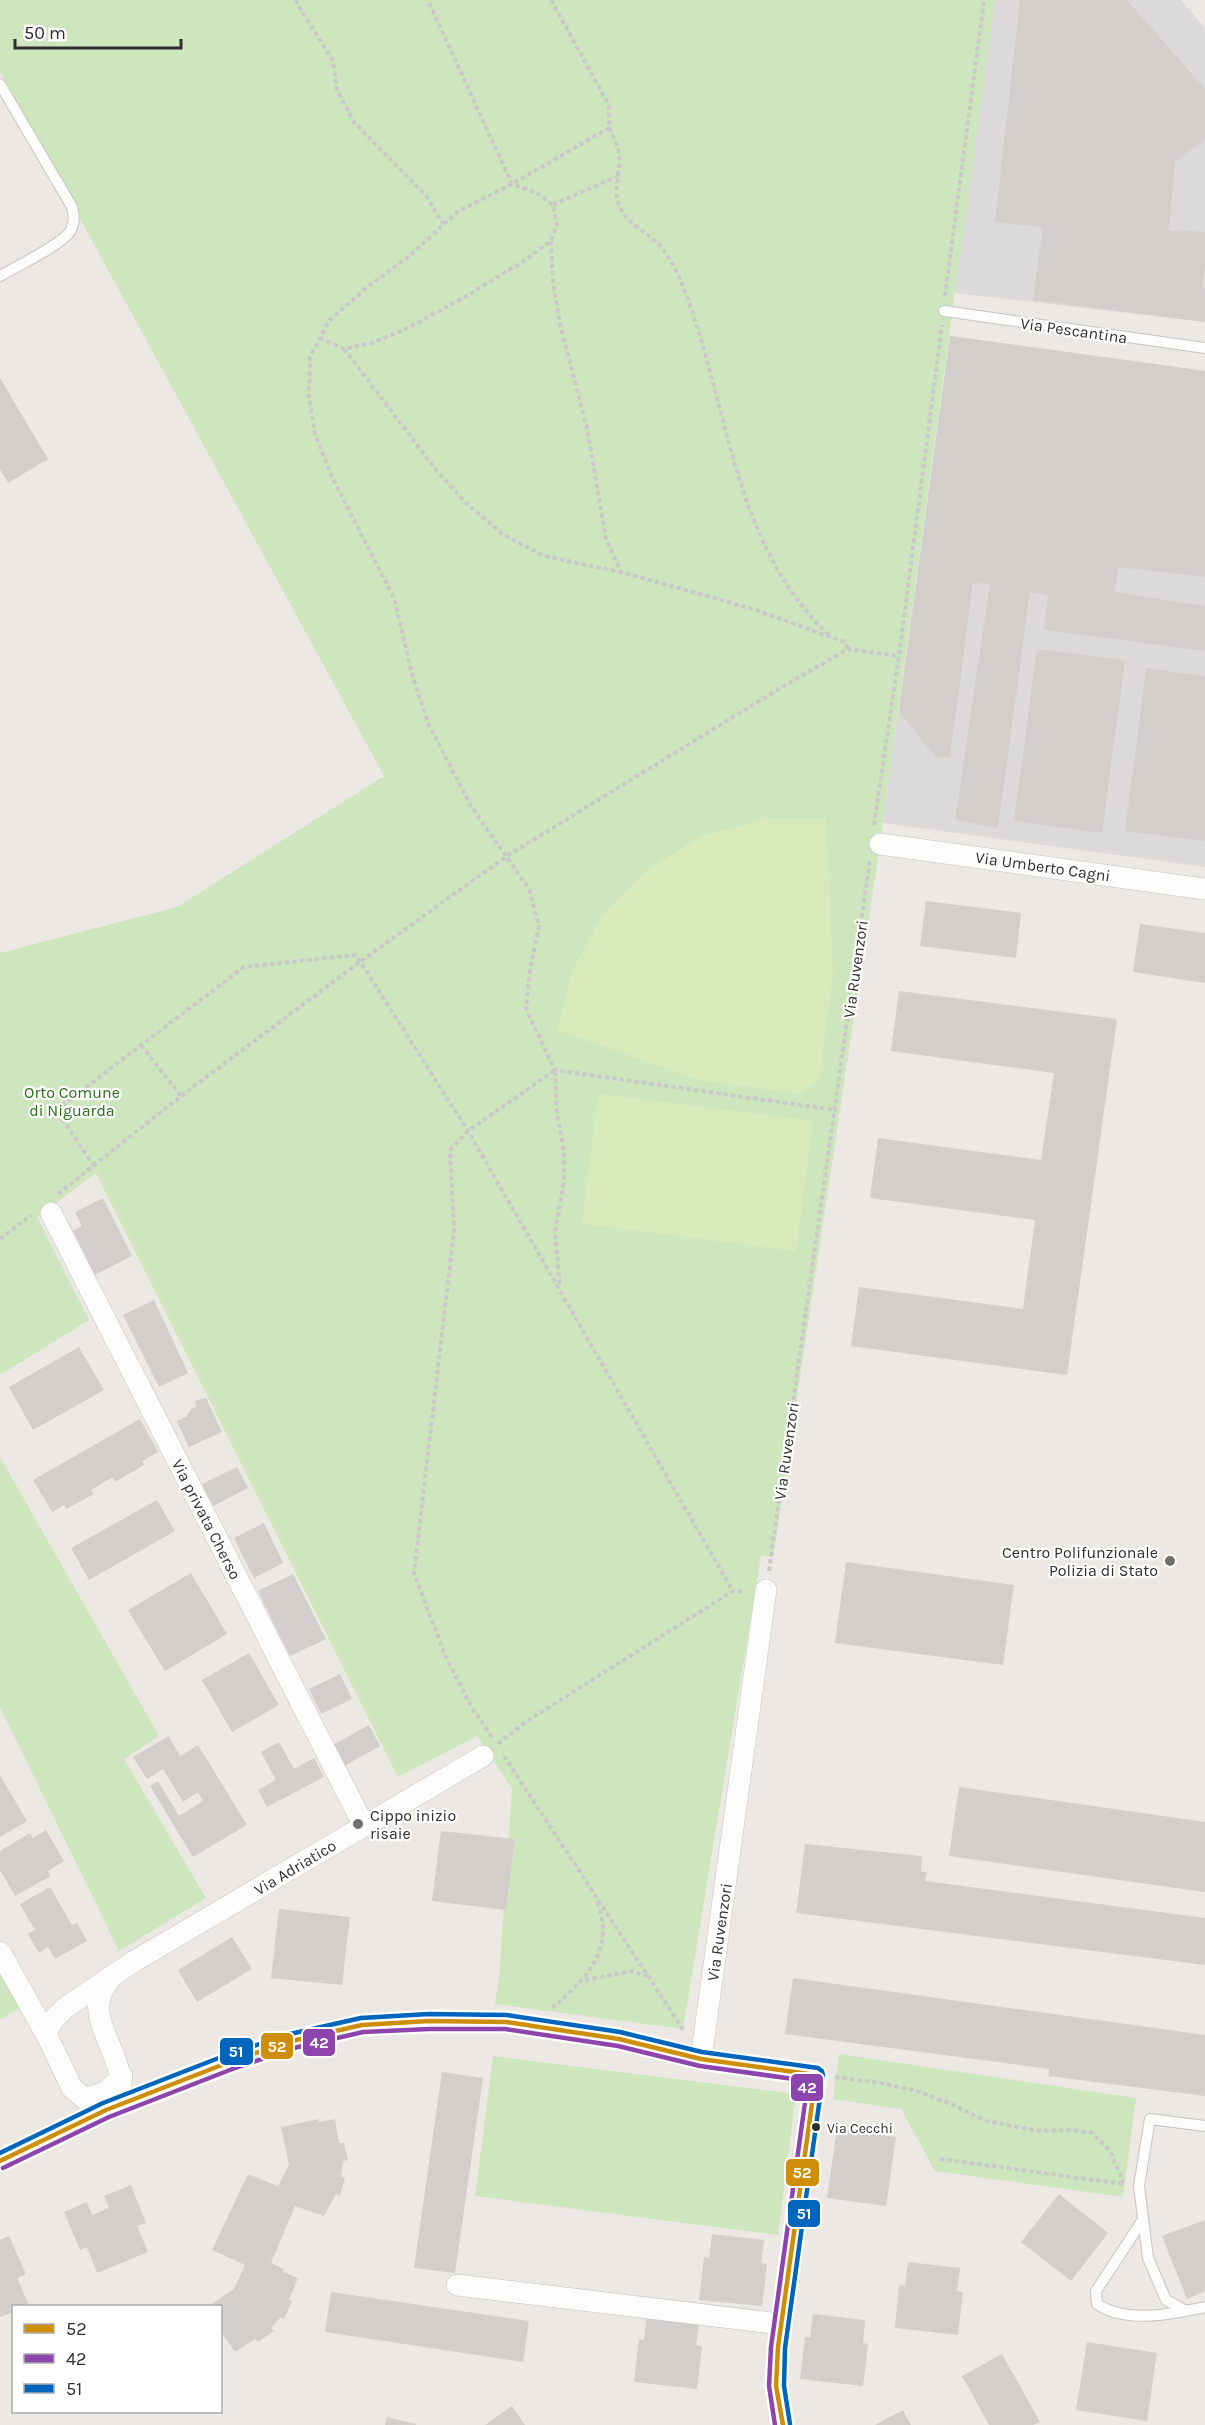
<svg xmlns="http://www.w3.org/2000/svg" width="1205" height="2425" viewBox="0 0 1205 2425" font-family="Karla,sans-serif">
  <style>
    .industrial { fill: #dcd9db }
    .green { fill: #cee6be }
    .pitch { fill: #d9eabb }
    .building { fill: #d1cecb }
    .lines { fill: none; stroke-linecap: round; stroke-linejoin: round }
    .lane-casing { stroke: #c5c4c5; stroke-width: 12 }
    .street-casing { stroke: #c5c4c5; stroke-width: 22 }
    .path { stroke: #c9c9c8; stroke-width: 4; stroke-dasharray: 4.5 3; stroke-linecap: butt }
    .lane { stroke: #fcfcfb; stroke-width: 10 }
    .street { stroke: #fcfcfb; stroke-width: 21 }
    .bus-1-casing { stroke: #fff; stroke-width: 9 }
    .bus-2-casing { stroke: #fff; stroke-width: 9 }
    .bus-3-casing { stroke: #fff; stroke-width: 9 }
    .bus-1 { stroke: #cf8e09; stroke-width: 4.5 }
    .bus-2 { stroke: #8e44ad; stroke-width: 4.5 }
    .bus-3 { stroke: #0065bd; stroke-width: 4.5 }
    .poi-dot { fill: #706f6e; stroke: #fff; stroke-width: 2 }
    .bus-dot { fill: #2e2e2e; stroke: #fff; stroke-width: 2 }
    .labels { text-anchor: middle; stroke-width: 4.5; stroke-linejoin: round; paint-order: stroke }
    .bus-label { font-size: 14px; fill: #2e2e2e; stroke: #fff; text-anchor: start }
    .street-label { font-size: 16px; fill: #2e2e2e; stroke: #fff }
    .park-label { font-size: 16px; fill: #2c6e1b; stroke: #fff }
    .poi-label { font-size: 16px; fill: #2e2e2e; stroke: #fff; text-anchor: end }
    .line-badge { stroke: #fff; stroke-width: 2 }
    .badge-label { font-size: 16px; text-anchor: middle; font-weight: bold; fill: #fff }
  </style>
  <rect width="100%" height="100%" fill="#ece8e4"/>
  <path class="industrial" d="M995,0H1181L1205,28V322L955,293Z
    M950,336L1205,371V867L883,823Z"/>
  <path class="green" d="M0,0H995L880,844L773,1557L761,1556L683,2029L495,2004L499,1977L512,1789L477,1736L398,1777L96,1173L37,1217L89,1320L0,1375V953L177,907L384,776L0,72Z
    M0,1457L159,1736L124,1759L206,1898L119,1951L0,1707Z
    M0,1967L22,2006L0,2020Z
    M839,2054L1136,2098L1123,2197L935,2171L901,2109L833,2099Z
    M493,2056L796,2094L778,2235L475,2196Z"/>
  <path class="pitch" d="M763,819H826L833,975L819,1079L801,1094L699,1080L557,1030L573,969L603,914L648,869L702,836Z
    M598,1094L813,1121L796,1251L582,1224Z"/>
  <path class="building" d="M1020,0H1127L1205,89V139L1175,162L1169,230L1205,232V265L1202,288L1205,289V322L1033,300L1043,227L995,222Z
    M950,336L1205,371V577L1119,567L1114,592L1205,606V651L1044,630L1048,595L1030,592L998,828L955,820L990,584L973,583L950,757L936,758L899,711Z
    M0,378L48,459L8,483L0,469Z
    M1037,649L1125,660L1102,833L1014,821Z
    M1146,668L1205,676V841L1125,831Z
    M926,901L1021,913L1016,958L920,946Z
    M1140,924L1205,933V983L1133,972Z
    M899,991L1117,1019L1067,1375L851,1346L859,1287L1023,1309L1035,1220L870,1198L878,1138L1041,1160L1054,1073L891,1051Z
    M103,1198L132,1256L95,1275L73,1231L82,1226L75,1212Z
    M154,1300L188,1373L159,1387L123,1315Z
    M79,1347L104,1390L33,1430L9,1387Z
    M206,1398L222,1432L189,1447L177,1421L186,1417L190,1410L196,1407L195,1401Z
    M140,1419L158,1452L142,1461L144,1465L115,1482L113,1477L91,1490L94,1494L66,1509L64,1505L52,1512L33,1480Z
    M237,1467L248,1488L213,1506L202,1484Z
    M157,1500L175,1531L89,1580L71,1548Z
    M264,1523L283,1563L254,1578L234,1538Z
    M846,1562L1014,1585L1003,1665L835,1643Z
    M191,1573L227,1634L165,1671L128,1610Z
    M293,1574L326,1639L290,1656L258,1591Z
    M249,1653L279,1705L232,1732L202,1680Z
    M340,1674L352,1699L321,1714L309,1689Z
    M369,1725L380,1746L344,1766L333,1745Z
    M169,1736L180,1756L198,1745L247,1825L193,1857L150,1786L158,1781L179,1816L203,1801L198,1792L183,1802L163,1769L147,1779L133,1757Z
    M279,1742L294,1769L314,1758L324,1777L267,1807L258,1790L276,1780L261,1752Z
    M0,1775L27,1821L0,1837Z
    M959,1787L1205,1822V1892L949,1856Z
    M46,1830L64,1861L48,1871L51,1876L15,1896L0,1870V1851L30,1833L33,1838Z
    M441,1831L515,1839L506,1910L432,1901Z
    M805,1844L922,1856L921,1871L927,1873L925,1881L1205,1918V1965L796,1913Z
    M50,1887L72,1925L77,1923L87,1941L55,1959L48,1947L39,1953L28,1934L35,1930L20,1904Z
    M279,1909L350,1917L342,1985L271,1978Z
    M232,1937L252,1969L197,2002L178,1970Z
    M793,1978L1205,2035V2096L1048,2076L1050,2069L785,2034Z
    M442,2072L483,2078L455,2273L414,2268Z
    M319,2119V2122L335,2119L339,2143H344L348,2160L343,2161L341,2177L345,2178L340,2195L336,2194L324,2216L295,2206L271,2263L284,2269L283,2272L298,2278L289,2300L292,2301L284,2319L281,2317L271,2328L274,2331L258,2342L255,2339L235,2352L220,2330V2306H209L234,2289L245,2265L212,2250L248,2174L278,2186L289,2165L281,2127Z
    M837,2128L896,2137L886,2206L827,2198Z
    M131,2185L146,2223L137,2226L148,2252L97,2273L87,2247L80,2250L64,2212L87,2202L92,2215L109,2208L104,2196Z
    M1059,2194L1108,2233L1071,2281L1021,2242Z
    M1205,2220V2291L1187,2299L1162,2236Z
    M712,2234L764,2240L761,2263L767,2264L762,2306L699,2300L704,2257L709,2258Z
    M9,2236L26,2274L17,2278L29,2305L14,2306V2312L0,2317V2240Z
    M908,2262L960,2268L957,2291L963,2292L958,2335L895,2328L899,2285L905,2286Z
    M331,2292L529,2321L523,2362L325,2332Z
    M813,2314L865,2320L863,2343L868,2344L863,2386L800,2379L805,2337H810Z
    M647,2316L699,2322L696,2345L702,2346L697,2389L634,2382L639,2339L644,2340Z
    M1087,2342L1157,2353L1147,2421L1076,2410Z
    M1002,2354L1040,2422L1033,2425H989L962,2376Z
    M512,2406L525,2425H485Z
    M903,2410L911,2425H875Z
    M387,2417L416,2424V2425H385Z"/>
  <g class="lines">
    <g class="lane-casing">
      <path id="lane" d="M0,84L72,207C74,214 75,222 71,230C64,244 15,267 0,276
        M944,311L1205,348
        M1142,2221L1096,2291L1097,2304C1127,2324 1172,2314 1205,2307
        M1186,2311L1166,2300L1148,2258L1139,2186L1150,2119L1205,2126"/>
    </g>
    <g class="street-casing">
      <path id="street" d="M880,844L1205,889
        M51,1213L364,1826
        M0,1952L46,2034L72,2088L85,2099L106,2092L122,2076
        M109,1980C105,1986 100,1995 99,2002C95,2027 123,2060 121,2090
        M46,2034L53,2020L65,2008L133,1962L483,1756
        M701,2059L766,1590
        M0,2161L106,2110L232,2061L292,2041L362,2025L429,2021L506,2022L619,2039L701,2059L816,2075L778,2347L776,2386L783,2425
        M457,2285L781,2324"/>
    </g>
    <path class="path" d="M295,0L333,61L337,90L354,122L426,196L443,224
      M551,0L609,105V128L512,184L457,212L411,255L366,288L328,322L310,357L309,395L315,434L331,475L394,598L413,678L429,725L471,806L529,889L539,926L530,970L526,1009L555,1070L836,1110
      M609,128C612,134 616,142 618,149C623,169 610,192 622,211C630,225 648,233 659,245C668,254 677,271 682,284C729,401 731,545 830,636
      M553,205L618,176
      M551,241L553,282L560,324L587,428L606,539L621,572L753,609L845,642L848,649
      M945,296L984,0
      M320,338L344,349L372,343L406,329L463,298L524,261L551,241L557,225L553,205L537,193L512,184L428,0
      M344,349L437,471L464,501L504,535L544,556L621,572
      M874,825L899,656L942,325
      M141,1045L181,1096
      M555,1071L557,1113L564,1152V1181L555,1232L560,1287
      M94,1166L56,1110L244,967L356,955L468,1131L733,1591
      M58,1194L181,1096L361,961L507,856L782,687L848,649L899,656
      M0,1239L31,1215
      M769,1571L870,860
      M492,1737L472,1708L445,1655L414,1573L454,1231L450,1150L468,1131L555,1070
      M498,1744L524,1723L733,1591H745
      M504,1756L684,2031
      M585,1980L631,1971L648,1976
      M552,2008C577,1987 603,1964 603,1928C603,1919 599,1909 597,1900
      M835,2077L881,2083L917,2091L951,2104L986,2121L1038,2131L1073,2130L1092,2133L1110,2151L1123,2182
      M940,2159L1124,2184"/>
    <use href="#lane" class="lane"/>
    <use href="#street" class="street"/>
    <g class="bus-1-casing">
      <path id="bus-1" d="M0,2161L106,2110L232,2061L292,2041L362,2025L429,2021L506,2022L619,2039L701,2059L816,2075L778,2347L776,2386L783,2425"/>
    </g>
    <g class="bus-2-casing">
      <path id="bus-2" d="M3,2168L109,2117L235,2068L294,2048L363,2032L429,2029H505L618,2046L700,2066L808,2081L771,2347L769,2386L775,2425"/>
    </g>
    <g class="bus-3-casing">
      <path id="bus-3" d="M0,2153L103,2103L229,2054L290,2034L361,2018L429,2014L507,2015L620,2032L702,2052L818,2068L822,2071L823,2076L785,2348L784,2386L790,2424"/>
    </g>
    <use href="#bus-1" class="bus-1"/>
    <use href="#bus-2" class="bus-2"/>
    <use href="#bus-3" class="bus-3"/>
  </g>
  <g class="poi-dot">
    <circle cx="1170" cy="1561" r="6"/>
    <circle cx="358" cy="1824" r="6"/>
  </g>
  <circle class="bus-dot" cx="816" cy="2127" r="5"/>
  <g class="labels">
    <g class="bus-label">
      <text x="827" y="2133">Via Cecchi</text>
    </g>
    <g class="street-label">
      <text transform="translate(1074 330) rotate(8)" y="6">Via Pescantina</text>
      <text transform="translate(1043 866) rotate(8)" y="6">Via Umberto Cagni</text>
      <text transform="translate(855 969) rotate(-82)" y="6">Via Ruvenzori</text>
      <text transform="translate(786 1451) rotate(-82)" y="6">Via Ruvenzori</text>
      <text transform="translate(207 1519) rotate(63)" y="6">Via privata Cherso</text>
      <text transform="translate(295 1867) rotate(-31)" y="6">Via Adriatico</text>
      <text transform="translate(719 1932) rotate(-82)" y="6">Via Ruvenzori</text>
    </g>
    <g class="park-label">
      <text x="72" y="1098">Orto Comune<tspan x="72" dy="18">di Niguarda</tspan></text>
    </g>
    <g class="poi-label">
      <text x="1158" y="1558">Centro Polifunzionale<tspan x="1158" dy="18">Polizia di Stato</tspan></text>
      <text x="370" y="1821" text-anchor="start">Cippo inizio<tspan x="370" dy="18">risaie</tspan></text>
    </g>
  </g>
  <g class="line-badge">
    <rect x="302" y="2028" width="34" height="29" rx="6" fill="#8e44ad"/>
    <rect x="260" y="2032" width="34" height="28" rx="6" fill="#cf8e09"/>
    <rect x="219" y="2037" width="35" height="29" rx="6" fill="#0065bd"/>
    <rect x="790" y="2073" width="34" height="29" rx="6" fill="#8e44ad"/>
    <rect x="785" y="2158" width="35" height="29" rx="6" fill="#cf8e09"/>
    <rect x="787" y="2199" width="34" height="29" rx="6" fill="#0065bd"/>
  </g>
  <g class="badge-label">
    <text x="319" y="2048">42</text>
    <text x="277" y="2052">52</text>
    <text x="236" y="2057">51</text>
    <text x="807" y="2093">42</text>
    <text x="802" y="2178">52</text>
    <text x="804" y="2219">51</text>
  </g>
  <rect x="12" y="2305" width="210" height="108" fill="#ffffff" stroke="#ababab" stroke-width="1.5"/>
  <rect x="24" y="2324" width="30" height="9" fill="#cf8e09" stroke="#ababab" stroke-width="1.5"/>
  <text x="66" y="2335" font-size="18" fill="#2e2e2e">52</text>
  <rect x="24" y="2354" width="30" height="9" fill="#8e44ad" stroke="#ababab" stroke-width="1.5"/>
  <text x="66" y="2365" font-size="18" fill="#2e2e2e">42</text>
  <rect x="24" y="2384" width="30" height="9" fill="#0065bd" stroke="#ababab" stroke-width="1.5"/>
  <text x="66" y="2395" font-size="18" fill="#2e2e2e">51</text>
  <path d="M15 39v9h166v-9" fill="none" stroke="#2e2e2e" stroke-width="3"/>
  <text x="24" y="39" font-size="18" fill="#2e2e2e" stroke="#ffffff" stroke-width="4.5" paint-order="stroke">50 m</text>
</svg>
